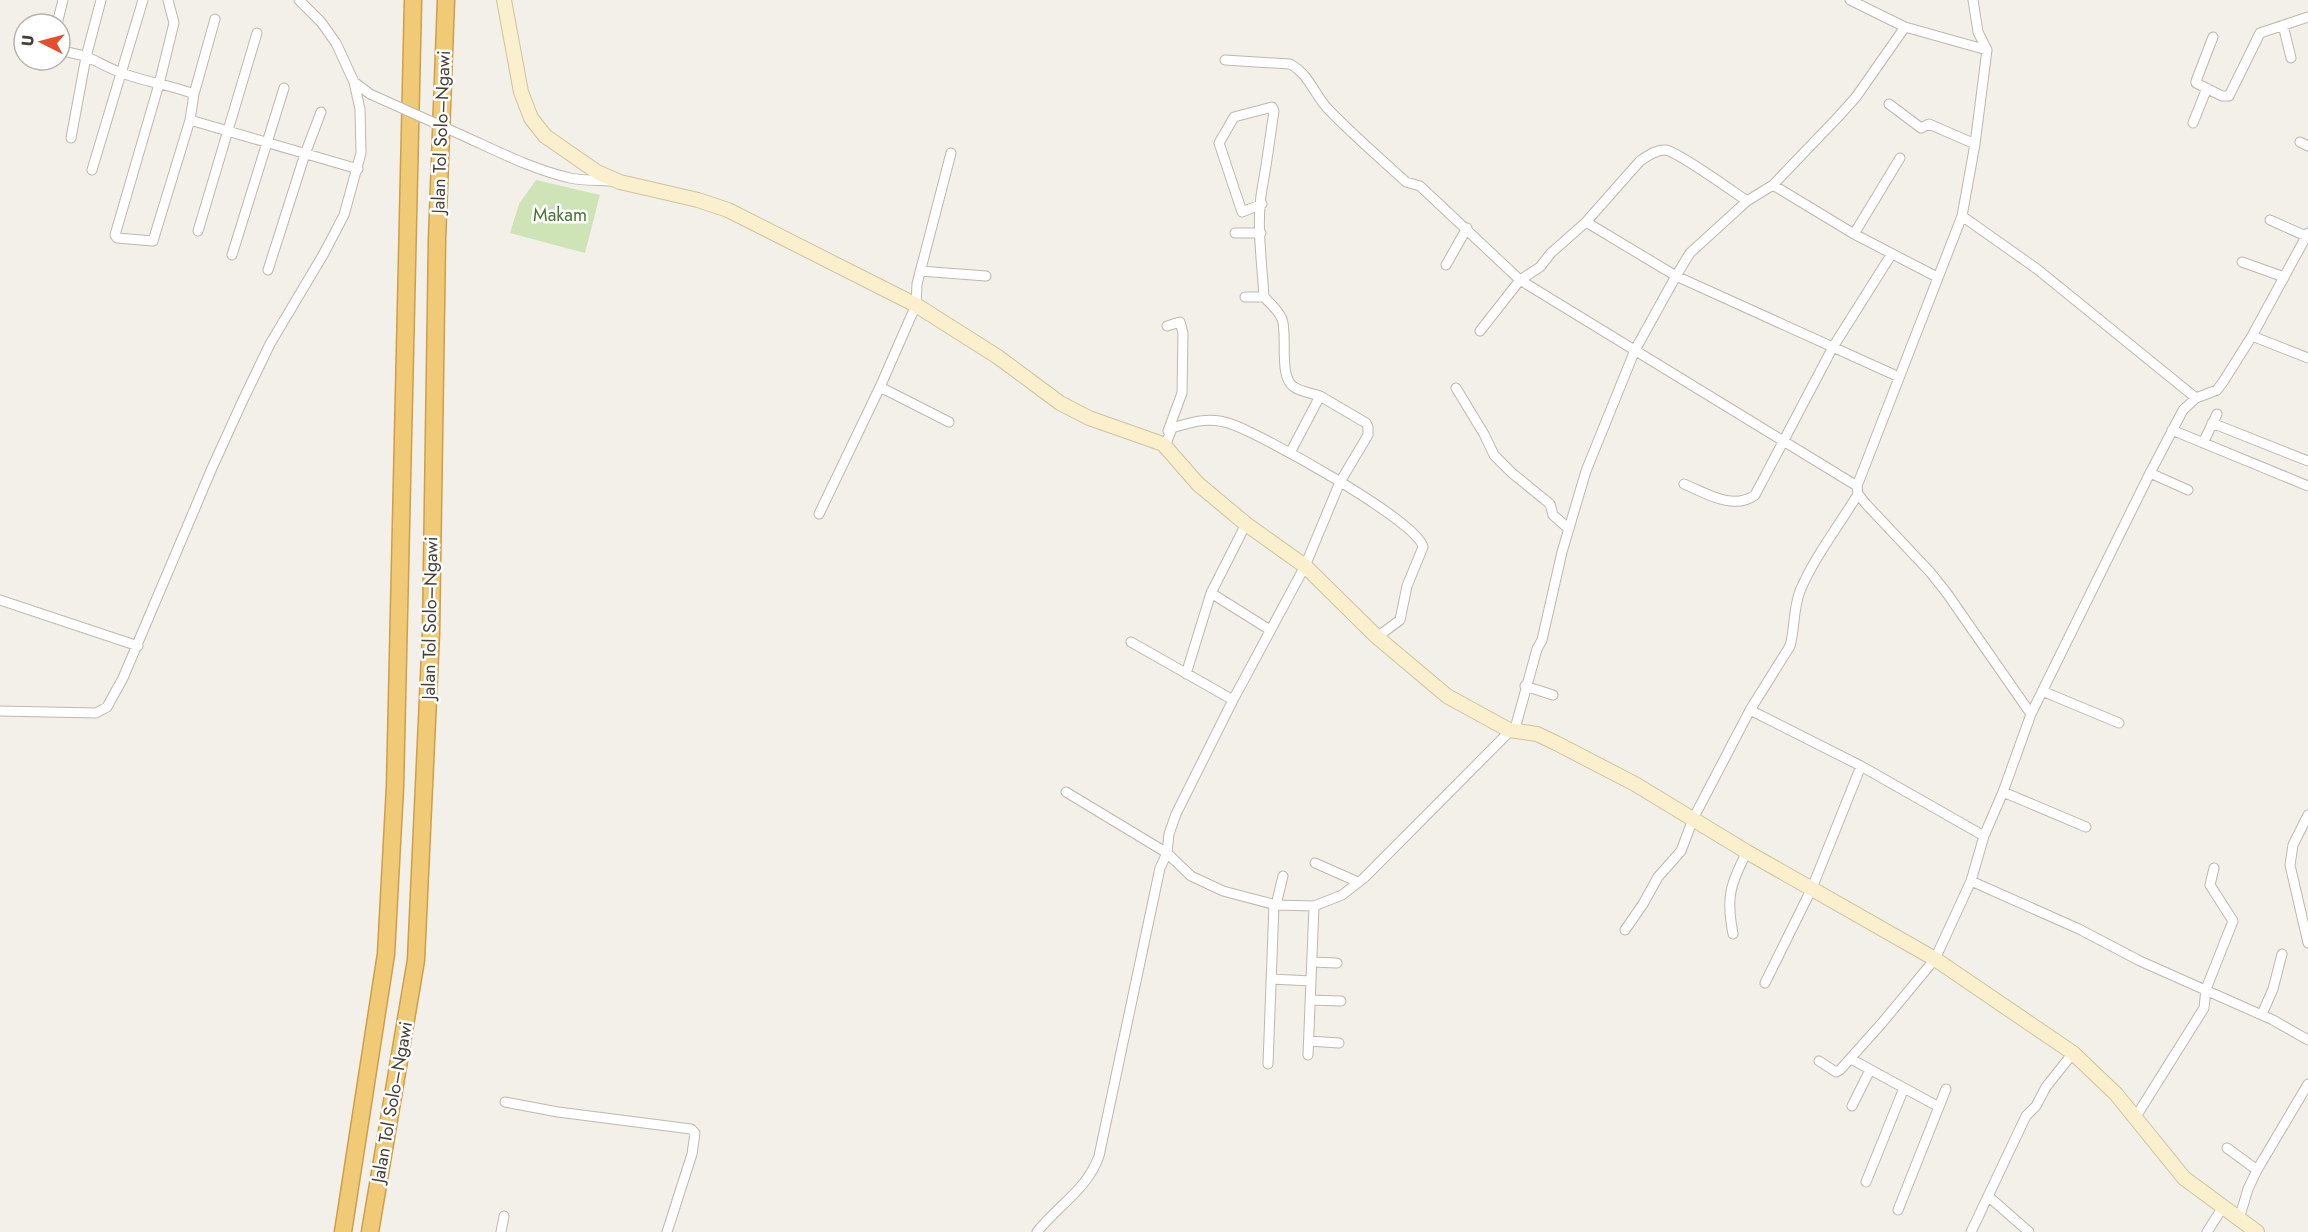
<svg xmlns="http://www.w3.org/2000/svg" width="2308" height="1232" viewBox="0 0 2308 1232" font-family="Jost,sans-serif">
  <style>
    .green { fill: #cee3b6 }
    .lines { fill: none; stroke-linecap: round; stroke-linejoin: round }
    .street-casing { stroke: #beb8ad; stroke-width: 11 }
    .secondary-casing { stroke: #cec39d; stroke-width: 16 }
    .highway-casing { stroke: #cf9f47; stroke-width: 19 }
    .street { stroke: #fff; stroke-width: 9 }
    .secondary { stroke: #faf0cd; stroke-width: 14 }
    .highway { stroke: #f0ca77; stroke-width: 16 }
    .street-bridge-casing { stroke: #beb8ad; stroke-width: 11; stroke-linecap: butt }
    .street-bridge { stroke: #fff; stroke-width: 9 }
    .labels { text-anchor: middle; stroke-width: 5; stroke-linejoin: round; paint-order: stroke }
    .street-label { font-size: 18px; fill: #464138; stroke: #fff }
    .park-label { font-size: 18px; fill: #487330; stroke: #fff }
  </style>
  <rect width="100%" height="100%" fill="#f3f0e9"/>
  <path class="green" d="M536,180L600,195L585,253L510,233L519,204Z"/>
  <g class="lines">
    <g class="street-casing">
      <path id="street" d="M299,0L321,22L336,43L354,82
        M1850,0L1905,27L1987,50
        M1973,0L1978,32L1987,50L1975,144L1962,216L1857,486L1858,494L1866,504L1930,572L1946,592L2031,714
        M57,24L63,0
        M2283,25L2291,58
        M2213,37L2196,81V83L2222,96H2229L2260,33L2308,17
        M60,50C69,53 79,54 87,57C99,62 110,69 122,73C145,82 171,85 194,94L190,120L153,241L117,238L115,235L159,84L174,23L168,0
        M1225,60L1290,64C1309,74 1314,94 1328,109C1353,135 1380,158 1406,182L1420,186L1520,280L1857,486
        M194,94L215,19
        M1889,104L1921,128L1929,124L1975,144
        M190,120L358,169
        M2193,123L2207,88
        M466,137C499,152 534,170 570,178C583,181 598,180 612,181
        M71,138L86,57L101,0
        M2300,142L2308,146
        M92,170L143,0
        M1773,185L1854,234L1937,277
        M1262,204L1242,212L1219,143L1234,117L1272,107L1274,111C1270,137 1267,163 1262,189C1256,223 1262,263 1264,297C1271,304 1278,310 1282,319C1288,335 1278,377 1294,387C1301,392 1312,393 1320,396
        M1962,216L2037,269L2196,398
        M2270,220L2308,237
        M1586,222L1676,276L1899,377
        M198,231L257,33
        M1235,233H1261
        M1854,234L1900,158
        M232,255L284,88
        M2242,262L2284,277
        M1446,265L1467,228
        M268,270L305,154L321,112
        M920,271L986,276
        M1245,297H1264
        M1167,326L1180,322L1183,333L1182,393L1168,431
        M1480,331L1520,280L1540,267L1551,253L1586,222L1640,161C1647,156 1657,149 1666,150C1680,153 1732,191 1747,201
        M2252,336L2308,358
        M880,387L949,422
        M1456,388L1484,434L1494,455L1512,473L1550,504L1553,515L1569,529
        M2212,423L2308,461
        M2172,430L2308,486
        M2203,443L2217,414
        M1165,447L1172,428C1192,422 1210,416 1231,424C1261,434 1418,521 1423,547L1407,586L1400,620L1377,637
        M2150,473L2188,490
        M1684,484C1706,493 1733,511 1755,495L1833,347L1891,255
        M819,514L880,387L916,305L917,284L951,153
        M1211,593L1270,630
        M0,600L138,646
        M1131,642L1233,700
        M1186,674L1211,593L1246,524
        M1525,686L1553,695
        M2042,691L2119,723
        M1750,710L1861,766
        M0,711L96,713L107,707L123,678L212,468L243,400L270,344L323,255L344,215L361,153L360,109L354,82L370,94
        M1066,792L1167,853L1191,876L1223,891L1276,905L1314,906L1342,895L1364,878L1516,725L1537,649L1542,640L1562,552L1586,471L1635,350L1676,276L1690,253L1747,201L1773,185L1839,116L1856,97L1905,27
        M2003,792L2086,827
        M2308,815L2293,845L2290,865L2308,943
        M1315,863L1358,882
        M1971,881L2079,929L2140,961L2273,1020L2308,1040
        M1276,905L1283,876
        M1625,930L1643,904L1658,877L1681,851L1693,819L1750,710L1790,646C1795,628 1793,609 1800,591C1813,559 1840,524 1858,494
        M1733,934C1726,898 1730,884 1747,852
        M1312,962L1337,963
        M1271,979L1311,981
        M1765,983L1812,888L1861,766L1984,836
        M1310,1000L1341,1001
        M2262,1014L2273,989L2282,954
        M1309,1041L1339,1043
        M1308,1055L1314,906
        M1851,1059L1939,1107
        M1819,1061L1836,1072L1840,1070L1882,1023L1935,959L1971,881L1984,836L2003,792L2031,714L2150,473L2183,410L2196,398L2217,390L2223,382L2252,336L2308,233
        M1268,1064L1274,904
        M505,1102L558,1112L691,1129L695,1133L692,1154L667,1232
        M1852,1106L1870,1070
        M2135,1118L2204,1008L2206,989L2233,921L2210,885L2214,868
        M2227,1148L2257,1170
        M1866,1182L1904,1088
        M1988,1196L2029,1232
        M1898,1210L1946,1089
        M2239,1219L2248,1189L2257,1170L2308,1084
        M501,1232L504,1216
        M1037,1232C1058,1205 1087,1190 1099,1156L1160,868L1167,853L1169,834L1176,814L1233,700L1305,566L1340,482L1368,435V427L1366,423L1320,396L1290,453
        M1971,1232L2026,1116L2036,1106L2046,1087L2073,1053
        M2207,1232L2223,1207"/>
    </g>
    <g class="secondary-casing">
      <path id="secondary" d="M504,0L521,92L531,118L545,136L597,172L620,182L698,200L728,210L916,305L998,357L1060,403L1089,418L1163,444L1198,484L1246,524L1305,566L1377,637L1447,696L1509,730L1537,734L1556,743L1635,784L1747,852L1935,959L2073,1053L2116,1094L2184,1178L2257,1232"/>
    </g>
    <g class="highway-casing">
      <path id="highway" d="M343,1232L386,954L395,787L413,0
        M370,1232L416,960L431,633L437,240L446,0"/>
    </g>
    <use href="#street" class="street"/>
    <use href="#secondary" class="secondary"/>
    <use href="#highway" class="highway"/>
    <g class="street-bridge-casing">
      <path id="street-bridge" d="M370,94L466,137"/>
    </g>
    <use href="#street-bridge" class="street-bridge"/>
  </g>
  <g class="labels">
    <g class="street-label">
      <text transform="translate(441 132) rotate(-88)" y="6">Jalan Tol Solo–Ngawi</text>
      <text transform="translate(430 618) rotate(-89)" y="6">Jalan Tol Solo–Ngawi</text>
      <text transform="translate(392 1102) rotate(-80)" y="6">Jalan Tol Solo–Ngawi</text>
    </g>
    <g class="park-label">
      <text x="560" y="221">Makam</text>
    </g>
  </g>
  <g transform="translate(42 42) rotate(276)"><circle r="28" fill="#ffffff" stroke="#b5b3af" stroke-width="1.5"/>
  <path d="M0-4.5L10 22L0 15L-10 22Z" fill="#e64c2d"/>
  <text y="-9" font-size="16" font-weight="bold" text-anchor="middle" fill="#464138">U</text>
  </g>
</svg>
